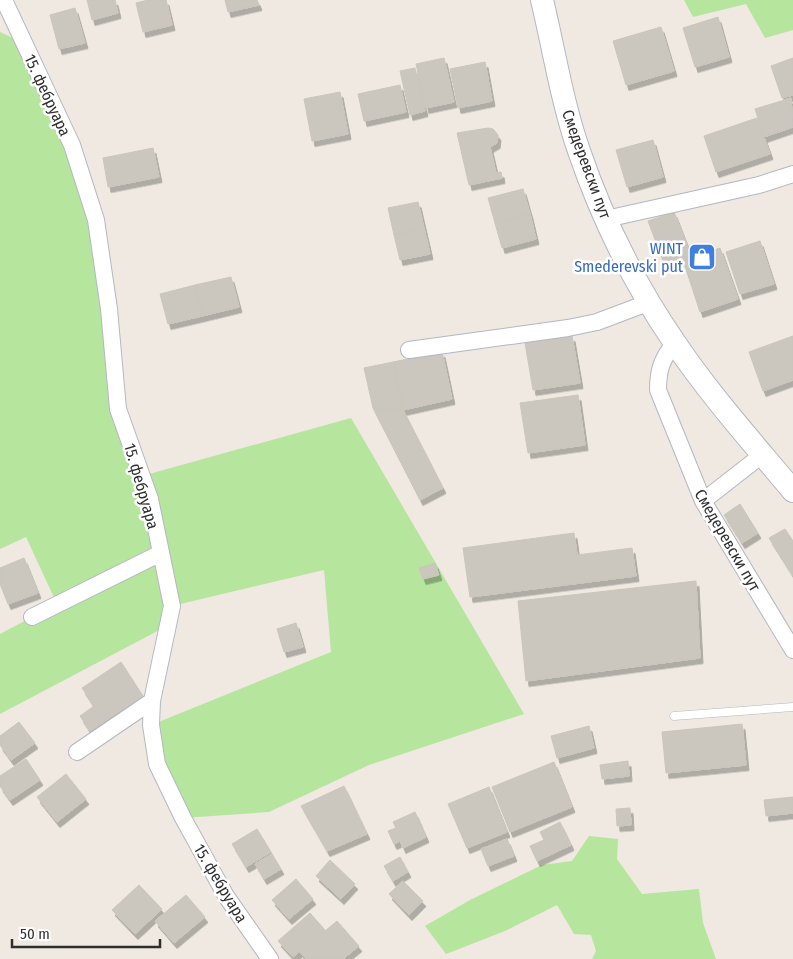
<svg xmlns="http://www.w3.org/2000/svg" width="793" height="959" viewBox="0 0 793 959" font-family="'Fira Sans Condensed',sans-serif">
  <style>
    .green { fill: #b6e59e }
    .building { fill: #cbc7bf; stroke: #cbc5ba; filter: url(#shadow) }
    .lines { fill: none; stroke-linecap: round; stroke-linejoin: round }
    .lane-casing { stroke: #b4b7c1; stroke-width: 9 }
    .street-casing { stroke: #b4b7c1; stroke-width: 18 }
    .secondary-casing { stroke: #b4b7c1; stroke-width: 24 }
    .lane { stroke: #fff; stroke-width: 8 }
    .street { stroke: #fff; stroke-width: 16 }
    .secondary { stroke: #fff; stroke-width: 22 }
    .labels { text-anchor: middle; stroke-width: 5; stroke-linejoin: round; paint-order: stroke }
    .street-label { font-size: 16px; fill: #2e2e2e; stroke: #fff }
    .shop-label { font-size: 16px; fill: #366cbe; stroke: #fff; text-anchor: end }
  </style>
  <defs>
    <filter id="shadow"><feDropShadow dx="3" dy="5.5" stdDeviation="0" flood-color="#0004"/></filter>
  </defs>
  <rect width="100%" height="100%" fill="#efe9e1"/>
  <path class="green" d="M684,0H793V30L765,38L746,4L693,17Z
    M0,32L25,44L96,220L113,354L142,476L351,418L524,714L369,765L269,812L183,818L151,725L331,652L324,570L172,606L167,626L0,714V634L57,604L26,537L0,549Z
    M589,836L618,839L617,859L642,894L699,889L703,923L716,959H592L596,951L591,935L574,934L557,905L505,931L446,954L425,926L470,900L542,865L572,861Z"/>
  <path class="building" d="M87,0H115L118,13L92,20Z
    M148,0H166L172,25L143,32L136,3Z
    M225,0H257L259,5L228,12Z
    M75,8L85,43L59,49L50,15Z
    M718,17L729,57L695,67L683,28Z
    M661,27L674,71L626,85L613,41Z
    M444,58L454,102L426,108L416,64Z
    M793,58V95L782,98L771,66Z
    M485,62L492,101L458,108L450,69Z
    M415,68L425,111L410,115L400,71Z
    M400,85L406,112L364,121L358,94Z
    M340,92L348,134L312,141L304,99Z
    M791,98L793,127L764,137L755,109Z
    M757,118L770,154L716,172L704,136Z
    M488,128L493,129L498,135L497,143L490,147L496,173L501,172L502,178L469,185L457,133Z
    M653,140L663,177L627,187L616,150Z
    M153,148L159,177L108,187L103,158Z
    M523,189L530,214L495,223L488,198Z
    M418,202L424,228L394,235L388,208Z
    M674,212L691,256L665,266L648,221Z
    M530,214L536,239L502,248L495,223Z
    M424,228L430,254L400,260L394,235Z
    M760,241L774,284L740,294L726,252Z
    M720,248L738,299L700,312L683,260Z
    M231,277L239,307L202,316L195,285Z
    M195,285L202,316L168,324L160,294Z
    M572,336L580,383L533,390L525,343Z
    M793,336V380L763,391L749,352Z
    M442,352L452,399L403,410L393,362Z
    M393,362L403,410L373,408L364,368Z
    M578,395L585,445L528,453L520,403Z
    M373,408L403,410L443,488L420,500Z
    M740,504L758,533L742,543L724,515Z
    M785,529L793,541V576L769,538Z
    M574,533L577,555L632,548L636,576L470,597L463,548Z
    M24,558L38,593L8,604L0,584V568Z
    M435,563L439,575L423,579L419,568Z
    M696,581L700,658L526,681L518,601Z
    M296,623L303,647L284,652L277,629Z
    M121,662L143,696L90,731L80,716L94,706L82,688Z
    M19,722L35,743L11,760L0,745V736Z
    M742,724L746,765L666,773L662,732Z
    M589,726L594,748L557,758L551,736Z
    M26,759L40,780L10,800L0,786V776Z
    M628,761L629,776L602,779L600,765Z
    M554,762L572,807L510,832L492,787Z
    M66,774L86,799L57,822L37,797Z
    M344,786L367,834L327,851L301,806Z
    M489,787L507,832L467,848L448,804Z
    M793,797V813L766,816L764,800Z
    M630,808L631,825L617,826L616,809Z
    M415,812L426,837L403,848L400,841L394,844L388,831L396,828L393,822Z
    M560,822L571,845L537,861L530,846L544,840L540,832Z
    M257,829L271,852L246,867L232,844Z
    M507,839L514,856L488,866L481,849Z
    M272,854L281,869L264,879L255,864Z
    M400,857L408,872L393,881L384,866Z
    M330,860L355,884L341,899L316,876Z
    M296,879L313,899L289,919L272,900Z
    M403,881L423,901L409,915L389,894Z
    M139,885L162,909L135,934L112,910Z
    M186,895L205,917L174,943L155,921Z
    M310,913L325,930L293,957L278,941Z
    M337,921L359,946L343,959H306L300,952Z"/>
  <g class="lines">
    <g class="lane-casing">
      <path id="lane" d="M674,716L793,707"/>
    </g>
    <g class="street-casing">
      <path id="street" d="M4,0L72,145L96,220L109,309L118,409L150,499L172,606L152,701L151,725L157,764L183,818L226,896L270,959
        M606,219L759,185L793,174
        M675,343C662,358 658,370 658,390L703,501L793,650
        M409,350L568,328L597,322L650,302
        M703,501L762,455
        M32,617L161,553
        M77,752L152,701"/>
    </g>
    <g class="secondary-casing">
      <path id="secondary" d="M542,0C554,50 562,102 579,151C602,218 635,285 675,343C710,395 753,443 793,491"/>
    </g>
    <use href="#lane" class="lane"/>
    <use href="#street" class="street"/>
    <use href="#secondary" class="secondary"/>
  </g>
  <defs>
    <g id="shop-square" transform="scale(1.4375)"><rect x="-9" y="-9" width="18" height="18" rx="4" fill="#3f7fe0" stroke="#fff"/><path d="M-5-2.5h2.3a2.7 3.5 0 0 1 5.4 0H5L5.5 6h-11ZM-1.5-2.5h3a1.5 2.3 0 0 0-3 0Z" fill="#fff"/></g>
  </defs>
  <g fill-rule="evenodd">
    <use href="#shop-square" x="702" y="257"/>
  </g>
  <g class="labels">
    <g class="street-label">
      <text transform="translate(48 95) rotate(65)" y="6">15. фебруара</text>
      <text transform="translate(587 164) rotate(70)" y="6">Смедеревски пут</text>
      <text transform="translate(142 486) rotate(74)" y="6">15. фебруара</text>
      <text transform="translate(728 540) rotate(60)" y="6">Смедеревски пут</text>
      <text transform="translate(221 883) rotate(59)" y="6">15. фебруара</text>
    </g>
    <g class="shop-label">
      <text x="683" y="254">WINT<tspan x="683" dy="18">Smederevski put</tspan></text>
    </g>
  </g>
  <path d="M12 939v8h148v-8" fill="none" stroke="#2e2e2e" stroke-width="2.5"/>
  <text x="20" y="939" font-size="15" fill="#2e2e2e" stroke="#ffffff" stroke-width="4" paint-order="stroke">50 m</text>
</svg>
